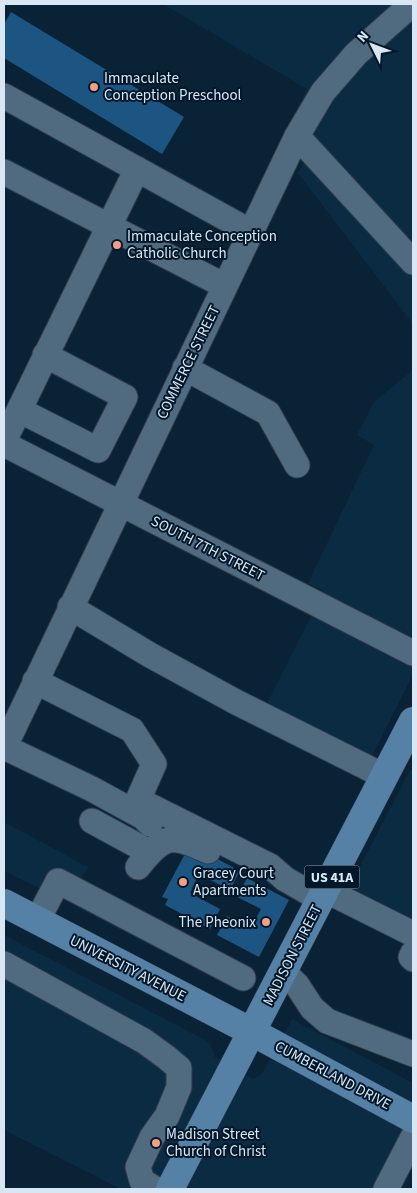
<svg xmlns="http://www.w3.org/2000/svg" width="417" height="1193" viewBox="0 0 417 1193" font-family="'Source Sans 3',sans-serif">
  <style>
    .built { fill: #0b2b43 }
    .building { fill: #1c5581 }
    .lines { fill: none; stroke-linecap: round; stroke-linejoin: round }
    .minor-casing { stroke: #303b4c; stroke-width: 27 }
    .major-casing { stroke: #303b4c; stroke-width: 29 }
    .minor { stroke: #506a80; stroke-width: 25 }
    .major { stroke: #5581a6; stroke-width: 28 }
    .poi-dot { fill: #f49e87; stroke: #02182a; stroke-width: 2 }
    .labels { text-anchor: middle; stroke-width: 4; stroke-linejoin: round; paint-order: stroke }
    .shield { fill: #02182a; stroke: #98a9b7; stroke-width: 1 }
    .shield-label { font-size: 14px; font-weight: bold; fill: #d9e7f4 }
    .poi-label { font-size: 15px; fill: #d9e7f4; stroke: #02182a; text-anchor: start }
    .street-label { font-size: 15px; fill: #d9e7f4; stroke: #02182a }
  </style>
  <rect width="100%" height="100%" fill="#0a2235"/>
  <path class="built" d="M163,4H413V324L298,173L304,161L279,144L307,89Z
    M413,370V674L369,762L262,713L324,591L308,583L374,445L357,435L374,402Z
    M410,770L413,771V942L340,905Z
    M4,822L88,867L68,902L4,871Z
    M4,935L207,1041L212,1048L215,1057L253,1079L262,1074L292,1019L413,1083V1132L379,1189H121L4,1130Z"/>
  <path class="building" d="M11,12L184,117L162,154L4,58V24Z
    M195,847L240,871L230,890L199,874L190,893L220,909L210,929L165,905L168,899L162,897L187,850Z
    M247,878L289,900L259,957L217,935L227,916L251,928L261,909L237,897Z"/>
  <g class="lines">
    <g class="minor-casing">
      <path id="minor" d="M4,96L251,232
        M297,136L413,262
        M4,172L225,286
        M185,368L268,413L297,465
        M19,410L98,450L125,397L45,355
        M4,441L137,169
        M4,444L413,653
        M70,607L150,655L236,702L384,776
        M35,681L132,730L154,764L138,800L270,866L285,879L320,899
        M4,747L92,789L143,817L150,824
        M4,748L297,136L323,92L356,54L412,4
        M92,821L149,852
        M138,867C163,835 171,833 208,851
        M325,890L413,934
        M37,921L58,881L243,978
        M413,953L411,957L413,959
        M4,964L144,1041L166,1057L179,1068V1087L167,1116L152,1137L138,1167L142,1181L155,1189
        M283,971L297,985L312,1008L327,1021L413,1054
        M386,1189L413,1137"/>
    </g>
    <g class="major-casing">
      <path id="major" d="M4,903L252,1032L413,1119
        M170,1189L413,721"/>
    </g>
    <use href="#minor" class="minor"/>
    <use href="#major" class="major"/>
  </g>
  <g class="poi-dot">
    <circle cx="94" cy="87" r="5"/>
    <circle cx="117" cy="245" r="5"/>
    <circle cx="183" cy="882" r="5"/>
    <circle cx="266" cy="922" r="5"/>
    <circle cx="156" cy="1143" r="5"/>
  </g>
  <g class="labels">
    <rect class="shield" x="304.5" y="865.5" width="55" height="23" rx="4"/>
    <g class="shield-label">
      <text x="332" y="882">US 41A</text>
    </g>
    <g class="poi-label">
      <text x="104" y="83">Immaculate<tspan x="104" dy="17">Conception Preschool</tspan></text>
      <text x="127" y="241">Immaculate Conception<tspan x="127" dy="17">Catholic Church</tspan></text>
      <text x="193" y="878">Gracey Court<tspan x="193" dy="17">Apartments</tspan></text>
      <text x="256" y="927" text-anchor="end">The Pheonix</text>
      <text x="166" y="1139">Madison Street<tspan x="166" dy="17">Church of Christ</tspan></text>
    </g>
    <g class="street-label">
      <text transform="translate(188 362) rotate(-64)" y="5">COMMERCE STREET</text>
      <text transform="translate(208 548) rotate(27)" y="5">SOUTH 7TH STREET</text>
      <text transform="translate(292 955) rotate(-63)" y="5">MADISON STREET</text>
      <text transform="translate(128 968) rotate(27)" y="5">UNIVERSITY AVENUE</text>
      <text transform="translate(333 1075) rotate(28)" y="5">CUMBERLAND DRIVE</text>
    </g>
  </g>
  <rect width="417" height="1193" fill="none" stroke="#d9e7f4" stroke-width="10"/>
  <g transform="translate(372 45) rotate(312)" stroke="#02182a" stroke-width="4" paint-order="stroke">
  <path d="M0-4L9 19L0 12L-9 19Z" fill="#d9e7f4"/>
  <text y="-8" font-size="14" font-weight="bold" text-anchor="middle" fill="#d9e7f4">N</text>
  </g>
</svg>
